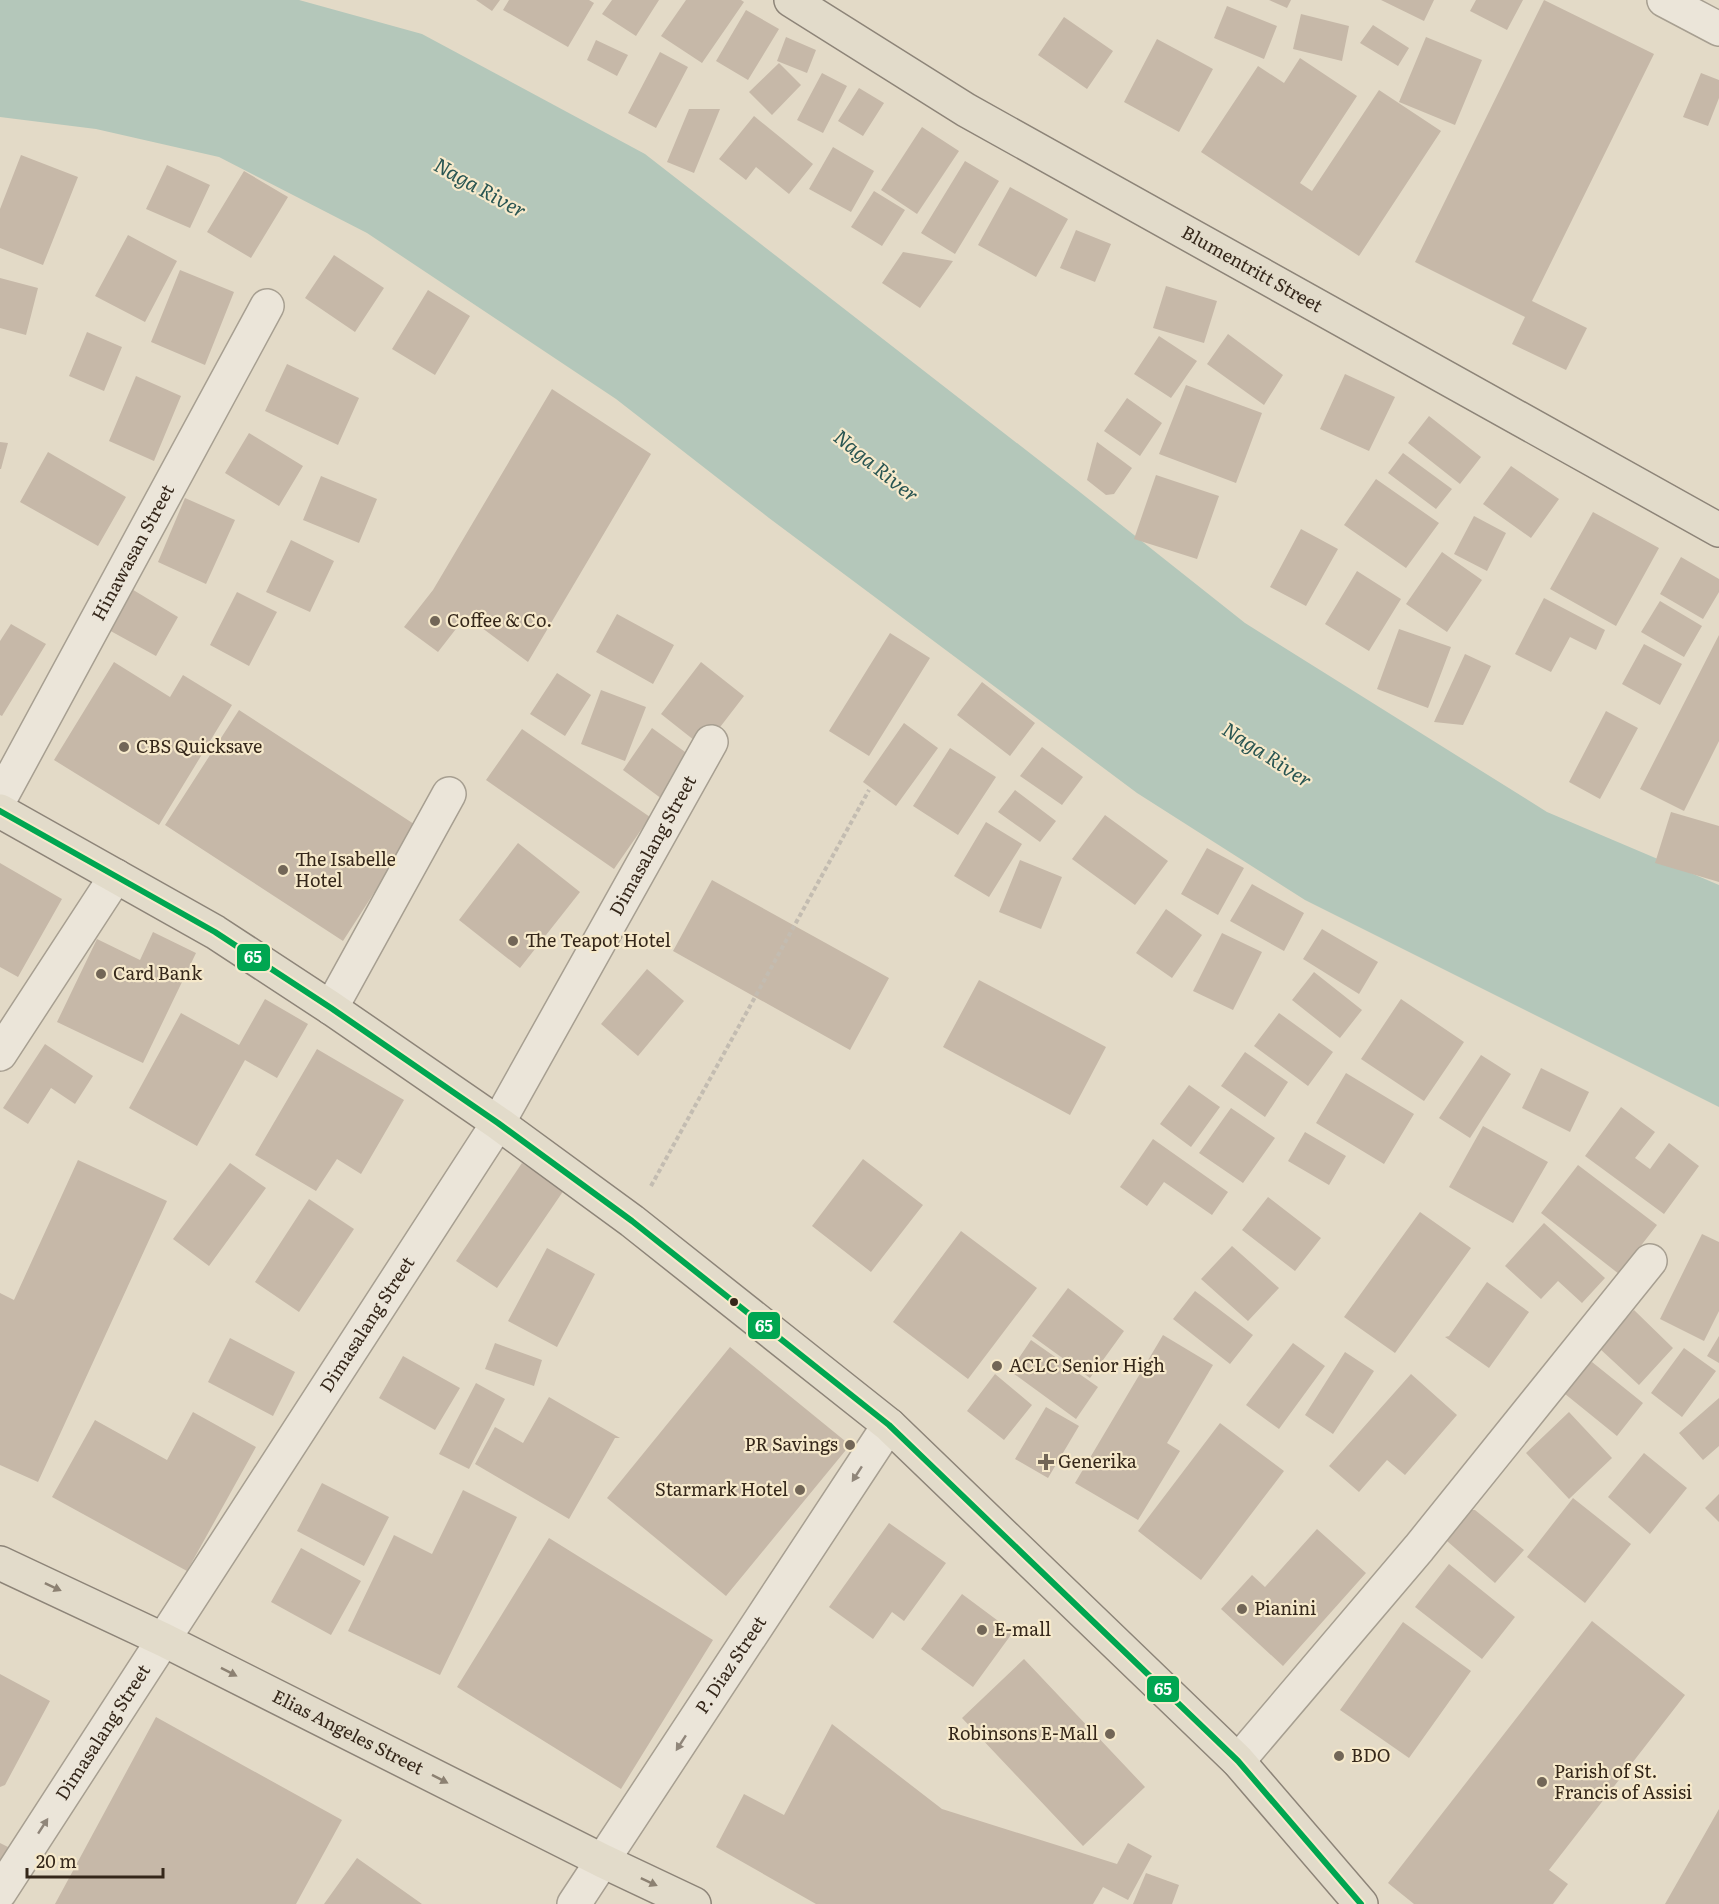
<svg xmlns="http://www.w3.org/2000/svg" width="1719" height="1904" viewBox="0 0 1719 1904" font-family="Literata,serif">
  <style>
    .water { fill: #b4c7ba }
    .building { fill: #c6b8a8 }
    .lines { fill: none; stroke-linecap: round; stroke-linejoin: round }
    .minor-casing { stroke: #a79f91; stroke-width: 36 }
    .major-casing { stroke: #8d8478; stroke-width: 36 }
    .path { stroke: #c3bcb1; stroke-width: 4; stroke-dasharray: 4.5 3; stroke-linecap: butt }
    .minor { stroke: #ebe5d9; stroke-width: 33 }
    .major { stroke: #e2dbca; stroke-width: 33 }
    .bus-1-casing { stroke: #f6e9cb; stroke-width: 10 }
    .bus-1 { stroke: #00a651; stroke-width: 6 }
    .oneway { fill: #90867a }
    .oneway2 { fill: #8c8172 }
    .poi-dot { fill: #726657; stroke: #f6e9cb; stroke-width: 2 }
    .bus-dot { fill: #35271a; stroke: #f6e9cb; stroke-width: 2 }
    .labels { text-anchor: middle; stroke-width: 4.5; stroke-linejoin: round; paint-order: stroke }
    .street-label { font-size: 18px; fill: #35271a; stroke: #f6e9cb }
    .poi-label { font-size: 18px; fill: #35271a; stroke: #f6e9cb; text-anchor: start }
    .water-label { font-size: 20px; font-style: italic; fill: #295552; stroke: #f6e9cb }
    .line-badge { stroke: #f6e9cb; stroke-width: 2 }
    .badge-label { font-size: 16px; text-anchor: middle; font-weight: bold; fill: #fff }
  </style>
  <rect width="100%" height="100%" fill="#e3dac7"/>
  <path class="water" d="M0,0H299L422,34L645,154L1076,489L1245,623L1547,812L1719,885V1107L1305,900L1137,793L769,518L616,399L367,233L219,157L96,129L0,117Z"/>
  <path class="building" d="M476,0H500L492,11Z
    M509,0H589L594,3L568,47L503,10Z
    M612,0H659L636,36L602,14Z
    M686,0H741L744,2L702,63L661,36Z
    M1269,0H1291L1287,8Z
    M1381,0H1434L1424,21Z
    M1476,0H1523L1507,30L1470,11Z
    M1544,0L1654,54L1532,301L1587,328L1566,370L1512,344L1525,317L1415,262Z
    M1227,6L1277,26L1264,59L1214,38Z
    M746,10L779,29L748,80L716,61Z
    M1301,14L1349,26L1342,61L1293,49Z
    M1064,17L1113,51L1087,89L1038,55Z
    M1373,25L1409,48L1398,66L1360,43Z
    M786,37L816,50L807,73L777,61Z
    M1426,37L1482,60L1455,125L1399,102Z
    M1157,39L1213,69L1179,132L1124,102Z
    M596,40L628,55L617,76L587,60Z
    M660,52L688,67L656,128L628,113Z
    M1300,58L1357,96L1300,183L1312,191L1379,90L1441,131L1359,256L1201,152L1258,66L1284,83Z
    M779,63L801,85L772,115L749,92Z
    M822,73L847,86L823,133L797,120Z
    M1701,73L1719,80V98L1708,126L1683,117Z
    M859,88L884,103L863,136L838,121Z
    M689,109H720L694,173L667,162Z
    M754,116L813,164L789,194L756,167L746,180L719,159Z
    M922,127L959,151L917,214L881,190Z
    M833,147L874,171L851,212L809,189Z
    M21,155L78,177L43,265L0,248V209Z
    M965,161L999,181L955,254L921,233Z
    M167,165L210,185L190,228L146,209Z
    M244,171L288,197L251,258L207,232Z
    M1010,187L1068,219L1036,277L978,245Z
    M874,191L905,210L882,246L851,227Z
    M1076,230L1111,244L1095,282L1060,268Z
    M128,235L177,261L145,322L95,296Z
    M903,252L953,261L920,308L882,283Z
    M334,255L384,288L355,332L305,298Z
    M180,270L234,292L205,365L151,342Z
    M0,278L38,288L26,335L0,328Z
    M1166,286L1217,301L1204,343L1153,328Z
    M428,290L470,316L435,375L392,349Z
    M87,332L122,347L104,391L69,376Z
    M1228,334L1283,375L1264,405L1207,364Z
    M1159,336L1197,361L1171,398L1134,374Z
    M287,364L359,398L338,445L265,411Z
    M1345,374L1395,397L1369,451L1320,429Z
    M136,376L181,396L154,461L109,441Z
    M1186,385L1262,413L1236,483L1159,454Z
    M552,389L651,454L528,662L466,616L438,652L404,627L433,590Z
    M1127,398L1162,423L1140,456L1104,431Z
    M1429,416L1481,457L1460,484L1408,443Z
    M249,433L303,466L279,506L225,473Z
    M0,442L8,443L1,469H0Z
    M1097,442L1132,468L1114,494L1106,495L1087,480Z
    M48,452L126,497L98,546L20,502Z
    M1403,453L1452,489L1436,509L1388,473Z
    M1511,466L1559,499L1531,538L1483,504Z
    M1156,475L1219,496L1197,559L1134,539Z
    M321,476L377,499L359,543L303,520Z
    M1376,479L1439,523L1406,568L1344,525Z
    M185,498L235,520L206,584L158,562Z
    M1593,512L1659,548L1616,626L1550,589Z
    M1474,516L1506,533L1487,571L1454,554Z
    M1301,529L1338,549L1306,606L1270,587Z
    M291,540L334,561L310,612L266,592Z
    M1442,552L1482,580L1447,632L1406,604Z
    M1681,557L1719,579V592L1703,619L1660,594Z
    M1357,571L1401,599L1369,651L1325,624Z
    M130,588L178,617L156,656L107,629Z
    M237,592L277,612L249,666L210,645Z
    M1544,598L1605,630L1596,650L1570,637L1551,672L1515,654Z
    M1660,601L1702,626L1684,657L1641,632Z
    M617,614L674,645L653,684L596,652Z
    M11,624L46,644L2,716L0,715V641Z
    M1399,629L1451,647L1428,708L1377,689Z
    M890,633L930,658L869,756L829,731Z
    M1719,635V741L1684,811L1640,789Z
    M1644,644L1682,664L1660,705L1622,684Z
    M1465,654L1491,666L1463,725L1434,722Z
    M114,662L170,697L183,675L232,705L159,825L54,760Z
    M701,662L744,696L704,748L661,714Z
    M557,673L591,695L565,736L530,714Z
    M982,682L1035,723L1010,756L957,715Z
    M601,690L646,707L625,761L581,744Z
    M239,710L417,826L343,941L165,825Z
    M1606,711L1638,728L1600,799L1569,782Z
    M904,723L938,748L896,806L863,782Z
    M652,728L692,757L662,799L623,770Z
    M522,729L650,817L614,869L486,780Z
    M1042,747L1083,777L1062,805L1020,776Z
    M950,748L996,777L958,835L913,806Z
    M1015,790L1056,821L1040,842L998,812Z
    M1671,812L1719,826V882L1655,863Z
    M1105,815L1168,861L1135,905L1072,859Z
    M986,822L1022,844L989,897L954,876Z
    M518,843L580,892L520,968L459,920Z
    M1207,848L1244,868L1218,915L1181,894Z
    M1020,860L1062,877L1041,929L999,912Z
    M0,863L62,899L18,977L0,967Z
    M712,880L889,978L850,1050L673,951Z
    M1252,884L1304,913L1284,951L1230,921Z
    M1166,909L1202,935L1172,978L1136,953Z
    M1322,929L1378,962L1359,994L1303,959Z
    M153,932L196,953L143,1063L57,1022L97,939L140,960Z
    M1222,933L1262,952L1233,1010L1193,991Z
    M647,969L684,1001L638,1056L601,1024Z
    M1314,972L1362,1010L1340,1038L1292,1000Z
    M979,980L1106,1047L1070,1115L943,1047Z
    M265,999L308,1024L277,1078L245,1060L197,1146L129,1108L181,1013L239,1045Z
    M1401,999L1464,1042L1424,1101L1361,1059Z
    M1279,1013L1333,1052L1308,1086L1254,1046Z
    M45,1044L93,1076L75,1104L51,1088L28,1124L3,1108Z
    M317,1049L404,1100L361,1174L337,1159L316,1191L255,1155Z
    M1245,1052L1288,1082L1265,1117L1221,1086Z
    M1481,1055L1511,1074L1470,1138L1439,1118Z
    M1541,1068L1589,1092L1570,1132L1522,1108Z
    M1346,1073L1414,1114L1384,1164L1316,1123Z
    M1189,1085L1220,1107L1191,1147L1160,1124Z
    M1621,1107L1655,1132L1635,1158L1650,1169L1669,1143L1699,1166L1664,1214L1585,1156Z
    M1231,1108L1275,1138L1243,1183L1199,1153Z
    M1483,1126L1548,1162L1513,1223L1449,1187Z
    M1305,1132L1346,1156L1329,1185L1288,1161Z
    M1153,1139L1228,1192L1212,1215L1164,1182L1147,1206L1120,1187Z
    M863,1159L923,1205L871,1272L812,1226Z
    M78,1160L167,1201L38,1482L0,1465V1293L14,1300Z
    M230,1163L266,1188L209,1266L173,1239Z
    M522,1163L564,1190L497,1288L456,1261Z
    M1578,1165L1657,1225L1619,1274L1541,1213Z
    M1268,1197L1321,1238L1295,1271L1242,1230Z
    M309,1199L354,1229L299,1312L255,1282Z
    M1420,1212L1471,1248L1395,1353L1344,1317Z
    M1544,1223L1605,1278L1582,1303L1558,1281L1541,1299L1505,1266Z
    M961,1231L1037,1288L968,1379L893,1322Z
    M1702,1234L1719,1242V1311L1704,1341L1660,1319Z
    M1232,1246L1279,1288L1248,1321L1201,1279Z
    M547,1248L595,1274L557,1347L508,1321Z
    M1487,1282L1529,1312L1489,1368L1445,1337L1449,1336Z
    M1068,1288L1124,1331L1090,1378L1032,1336Z
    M1195,1291L1253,1335L1230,1364L1173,1319Z
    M1634,1310L1673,1348L1639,1385L1599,1348Z
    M1163,1335L1213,1365L1167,1443L1180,1451L1138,1520L1075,1483Z
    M1719,1336V1363L1707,1356Z
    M230,1338L295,1372L273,1416L208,1382Z
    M1031,1340L1098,1387L1076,1419L1010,1371Z
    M495,1343L542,1360L534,1386L485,1369Z
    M1293,1343L1325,1366L1279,1429L1246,1405Z
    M730,1347L850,1445L726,1596L607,1498Z
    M1684,1348L1716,1371L1682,1417L1651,1393Z
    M1345,1352L1374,1371L1333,1434L1305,1415Z
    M403,1356L460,1388L435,1430L379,1398Z
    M1592,1362L1643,1403L1617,1436L1554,1385Z
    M995,1374L1032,1405L1004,1440L967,1411Z
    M1411,1374L1457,1415L1405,1475L1387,1460L1359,1492L1329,1466Z
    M476,1383L505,1399L469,1469L439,1454Z
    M549,1397L620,1438H615L569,1519L475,1464L495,1427L523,1443Z
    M1719,1398V1446L1703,1460L1679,1433Z
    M1046,1407L1079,1426L1048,1478L1015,1459Z
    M193,1412L256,1447L187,1571L52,1497L95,1420L167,1460Z
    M1569,1412L1612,1458L1569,1499L1526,1453Z
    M1220,1423L1284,1471L1201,1580L1138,1531Z
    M1644,1453L1687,1488L1650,1534L1608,1497Z
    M322,1483L389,1517L364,1566L297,1531Z
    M463,1490L517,1517L440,1675L348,1631L394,1535L432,1554Z
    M1719,1494V1522L1705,1508Z
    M1573,1498L1631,1544L1585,1603L1527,1557Z
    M1472,1510H1475L1524,1550L1495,1583L1447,1541Z
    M889,1523L946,1563L904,1621L892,1612L873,1639L829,1607Z
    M1317,1529L1366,1573L1283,1666L1221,1609L1252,1575L1265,1587Z
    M549,1538L713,1640L621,1789L457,1687Z
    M301,1548L361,1581L331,1635L271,1602Z
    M1449,1564L1515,1617L1482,1659L1415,1607Z
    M962,1594L1013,1632L973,1687L921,1649Z
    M1592,1621L1685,1695L1549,1870L1568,1884L1553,1904H1414L1388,1883Z
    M1403,1622L1471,1671L1409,1758L1340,1710Z
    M1024,1659L1145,1787L1083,1846L962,1718Z
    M0,1674L50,1701L5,1785L0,1787Z
    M156,1717L342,1820L296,1904H55Z
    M832,1724L942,1809L1117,1864L1128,1843L1152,1856L1128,1900L1103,1887L1093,1904H816L716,1847L744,1794L784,1815Z
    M1719,1809V1904H1665Z
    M0,1843L16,1851L0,1879Z
    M357,1858L422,1904H324Z
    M1146,1873L1179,1885L1172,1904H1133Z"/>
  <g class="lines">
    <g class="minor-casing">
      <g id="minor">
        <path d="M1664,0L1719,29"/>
        <path id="s1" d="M0,799L267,306"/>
        <path d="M331,1008L449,794"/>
        <path d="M0,1054L116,876"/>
        <path d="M1238,1761L1419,1548L1650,1261"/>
        <path id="s2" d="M0,1892L498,1123L711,742"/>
        <path id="s3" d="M574,1904L889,1425"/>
      </g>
    </g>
    <g class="major-casing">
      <g id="major">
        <path id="s4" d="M791,0L966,110L1719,530"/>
        <path d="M0,811L215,932L331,1008L498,1123L632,1221L889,1425L1238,1761L1361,1904"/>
        <path id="s5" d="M0,1563L164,1640L603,1861L694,1904"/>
      </g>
    </g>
    <path class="path" d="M651,1186L869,790"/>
    <use href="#minor" class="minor"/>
    <use href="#major" class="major"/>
    <g class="bus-1-casing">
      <path id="bus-1" d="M0,811L215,932L331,1008L498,1123L632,1221L889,1425L1238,1761L1361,1904"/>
    </g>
    <use href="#bus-1" class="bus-1"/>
  </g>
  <defs><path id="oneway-solid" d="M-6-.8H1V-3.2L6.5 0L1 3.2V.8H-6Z" transform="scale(1.5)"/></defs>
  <g class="oneway">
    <use href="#oneway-solid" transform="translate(857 1474) rotate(123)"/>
    <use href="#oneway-solid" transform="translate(681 1743) rotate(123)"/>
    <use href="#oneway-solid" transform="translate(43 1826) rotate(-57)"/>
  </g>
  <g class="oneway2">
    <use href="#oneway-solid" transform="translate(53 1587) rotate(25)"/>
    <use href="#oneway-solid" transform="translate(229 1672) rotate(27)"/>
    <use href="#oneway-solid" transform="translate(440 1779) rotate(27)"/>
    <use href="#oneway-solid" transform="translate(649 1882) rotate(25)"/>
  </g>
  <g class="poi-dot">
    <circle cx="435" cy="621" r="6"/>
    <circle cx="124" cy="747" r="6"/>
    <circle cx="283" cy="870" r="6"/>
    <circle cx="513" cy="941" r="6"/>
    <circle cx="101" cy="974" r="6"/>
    <circle cx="997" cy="1366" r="6"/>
    <circle cx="850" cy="1445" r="6"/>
    <path d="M1043 1453h6v6h6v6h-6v6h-6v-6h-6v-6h6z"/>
    <circle cx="800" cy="1490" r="6"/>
    <circle cx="1242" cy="1609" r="6"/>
    <circle cx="982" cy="1630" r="6"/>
    <circle cx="1110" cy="1734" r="6"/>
    <circle cx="1339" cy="1756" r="6"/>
    <circle cx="1542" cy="1782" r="6"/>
  </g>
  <circle class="bus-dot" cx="734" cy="1302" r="5"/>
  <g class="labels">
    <g class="street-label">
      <text dy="6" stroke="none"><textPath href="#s4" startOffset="534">Blumentritt Street</textPath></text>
      <text dy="6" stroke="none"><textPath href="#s1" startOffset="280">Hinawasan Street</textPath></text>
      <text dy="6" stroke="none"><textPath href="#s2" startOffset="1234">Dimasalang Street</textPath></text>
      <text dy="6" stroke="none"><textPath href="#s2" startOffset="676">Dimasalang Street</textPath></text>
      <text dy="6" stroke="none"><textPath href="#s3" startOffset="286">P. Diaz Street</textPath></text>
      <text dy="6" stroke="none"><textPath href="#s5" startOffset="387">Elias Angeles Street</textPath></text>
      <text dy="6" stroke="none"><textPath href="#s2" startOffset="190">Dimasalang Street</textPath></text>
    </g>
    <g class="poi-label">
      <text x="447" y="627">Coffee &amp; Co.</text>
      <text x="136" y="753">CBS Quicksave</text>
      <text x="295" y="866">The Isabelle<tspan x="295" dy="21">Hotel</tspan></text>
      <text x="525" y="947">The Teapot Hotel</text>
      <text x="113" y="980">Card Bank</text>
      <text x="1009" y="1372">ACLC Senior High</text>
      <text x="838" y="1451" text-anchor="end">PR Savings</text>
      <text x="1058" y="1468">Generika</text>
      <text x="788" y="1496" text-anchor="end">Starmark Hotel</text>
      <text x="1254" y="1615">Pianini</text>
      <text x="994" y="1636">E-mall</text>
      <text x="1098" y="1740" text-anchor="end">Robinsons E-Mall</text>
      <text x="1351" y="1762">BDO</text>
      <text x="1554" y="1778">Parish of St.<tspan x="1554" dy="21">Francis of Assisi</tspan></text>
    </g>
    <g class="water-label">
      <text transform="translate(480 188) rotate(29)" y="7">Naga River</text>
      <text transform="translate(876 466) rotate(39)" y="7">Naga River</text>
      <text transform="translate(1267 755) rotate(33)" y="7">Naga River</text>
    </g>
  </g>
  <g class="line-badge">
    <rect x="236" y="943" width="35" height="29" rx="6" fill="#00a651"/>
    <rect x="747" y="1311" width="34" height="29" rx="6" fill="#00a651"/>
    <rect x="1146" y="1675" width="34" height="28" rx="6" fill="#00a651"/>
  </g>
  <g class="badge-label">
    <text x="253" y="963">65</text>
    <text x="764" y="1332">65</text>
    <text x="1163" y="1695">65</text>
  </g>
  <path d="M27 1868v9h136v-9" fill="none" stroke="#35271a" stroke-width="3"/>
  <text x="36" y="1868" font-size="18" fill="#35271a" stroke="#f6e9cb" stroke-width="4.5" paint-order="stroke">20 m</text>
</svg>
